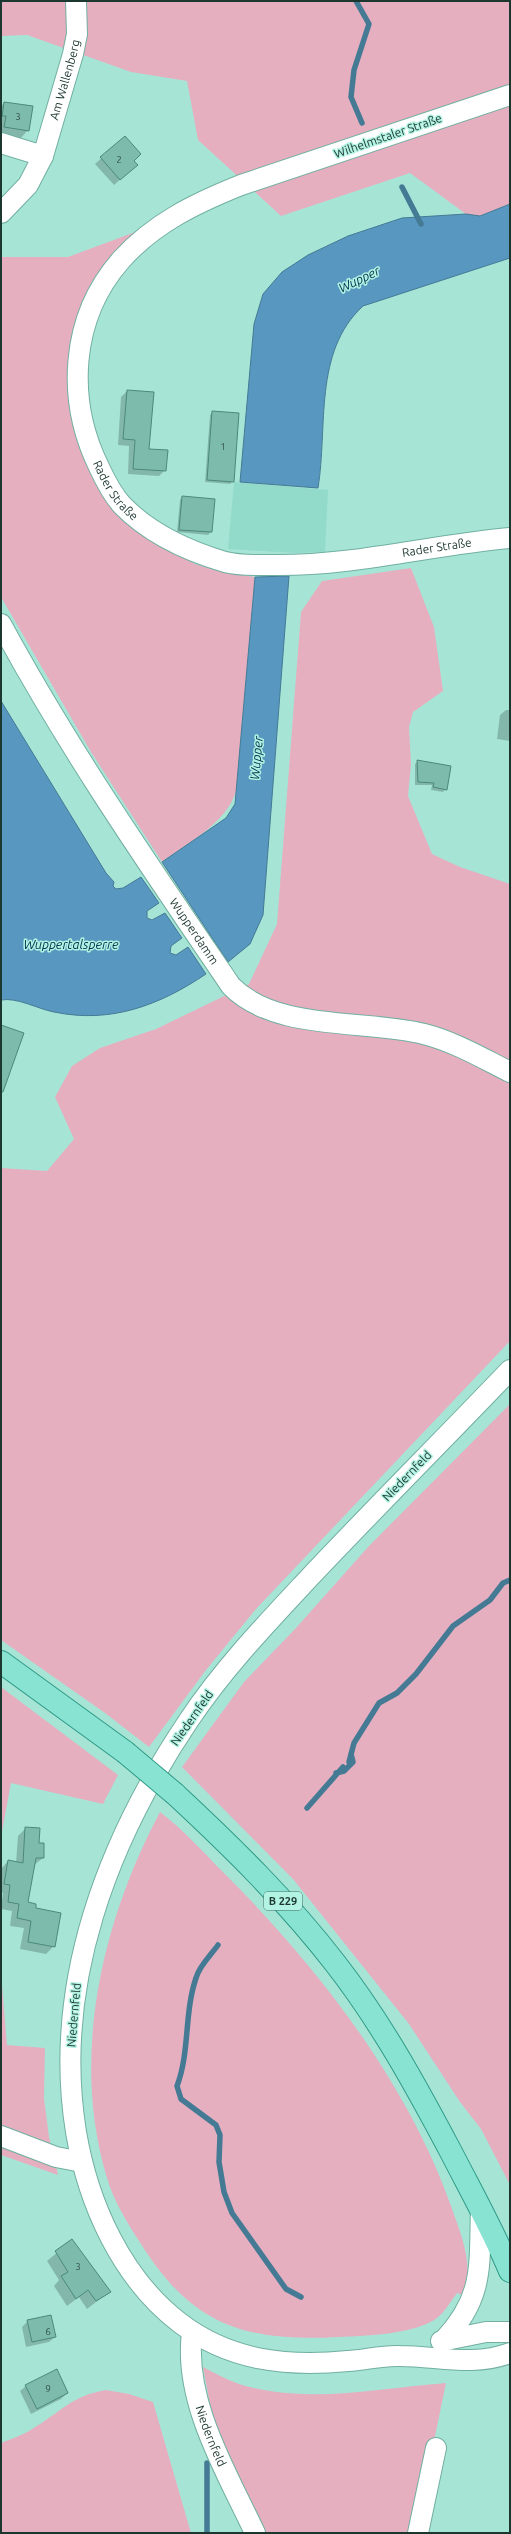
<svg xmlns="http://www.w3.org/2000/svg" width="511" height="2534" viewBox="0 0 511 2534" font-family="Ubuntu,sans-serif">
  <style>
    .built { fill: #92dac9 }
    .green { fill: #e5afc0 }
    .water { fill: #5797c0; stroke: #457a95 }
    .shadow { fill: #0003 }
    .lines { fill: none; stroke-linecap: round; stroke-linejoin: round }
    .stream { stroke: #457a95; stroke-width: 5.5 }
    .building { fill: #7dbbad; stroke: #4b897b }
    .minor-casing { stroke: #71afa1; stroke-width: 22 }
    .major-casing { stroke: #2e9a86; stroke-width: 24 }
    .minor { stroke: #fff; stroke-width: 20 }
    .major { stroke: #88e3d3; stroke-width: 22 }
    .major-bridge-casing { stroke: #2e9a86; stroke-width: 24; stroke-linecap: butt }
    .major-bridge { stroke: #88e3d3; stroke-width: 22 }
    .labels { text-anchor: middle; stroke-width: 3; stroke-linejoin: round; paint-order: stroke }
    .number-label { font-size: 10px; fill: #34574f }
    .shield { fill: #b3f3e3; stroke: #496f66; stroke-width: 1 }
    .shield-label { font-size: 11px; font-weight: bold; fill: #1c3630 }
    .street-label { font-size: 12px; fill: #1c3630; stroke: #b3f3e3 }
    .water-label { font-size: 13px; font-style: italic; fill: #003551; stroke: #b3f3e3 }
  </style>
  <rect width="100%" height="100%" fill="#a6e5d6"/>
  <path class="built" d="M234,482L328,490L325,552L296,553L228,549Z"/>
  <path class="green" d="M1,1H510V204L480,216L466,214L410,173L281,216L198,140L187,81L131,72L27,35L1,36Z
    M138,231L114,253L102,270L71,412L149,538L195,564L218,571L255,577L236,791C227,823 187,843 162,862L91,752L1,597V257H68Z
    M411,568L434,627L443,691L413,712L409,727L411,764L408,796L432,854L460,867L510,884V1341L256,1609L206,1670L149,1747L105,1713L1,1640V1168L47,1171L74,1139L55,1097L72,1066L100,1048L156,1029L249,984L277,924L301,612L322,581Z
    M510,1404V2185L481,2129L460,2102L409,2024L293,1879L182,1767L244,1682L295,1629L369,1546Z
    M1,1687L118,1775L103,1804L11,1783L1,1837Z
    M160,1812C183,1829 203,1852 223,1872C316,1965 407,2081 451,2206C462,2237 473,2262 465,2296L457,2293C451,2301 445,2312 437,2318C417,2334 365,2336 340,2337C247,2342 193,2327 141,2244C128,2224 114,2202 107,2178C70,2057 102,1921 160,1812Z
    M1,1973L7,2045L45,2048L44,2098L49,2137L58,2175L1,2155Z
    M203,2367C215,2373 227,2380 239,2384C305,2405 379,2388 446,2383L415,2533H260L213,2421Z
    M106,2390L129,2394L153,2402L191,2533H1V2443C11,2439 23,2435 32,2429C61,2412 71,2396 106,2390Z"/>
  <path class="water" d="M510,204V258L363,306C313,352 328,427 318,488L240,482L254,324L263,294L282,272L308,255L348,236L402,218L466,214L480,216Z
    M289,576L263,915L250,944L228,962L162,862L226,818L235,804L255,577Z
    M1,701L106,873L114,882L113,886L116,889L123,888L141,877L159,903L147,911V918L152,920L165,913L182,938L171,946L170,953L176,955L188,947L206,974C160,1005 111,1024 54,1012C38,1009 17,997 1,1000Z"/>
  <path class="shadow" d="M4,103L28,130L20,139L1,136V106Z
    M125,137L133,161L131,170L114,185L95,164Z
    M127,391L148,450L165,470L159,476L128,474L129,446L118,445L121,397Z
    M213,412L233,481L230,484L205,482L210,415Z
    M182,497L214,500L211,532L208,535L177,532L180,500Z
    M506,710H510V741L497,739L500,715Z
    M418,761L446,789L443,792L431,790L432,785H415V764Z
    M26,1828L38,1844L43,1858L34,1865L27,1903L54,1946L46,1954L20,1949L24,1928L10,1926L12,1911L1,1909L3,1893L1,1892V1869L8,1861L16,1863L18,1836Z
    M72,2240L109,2292L87,2309L79,2297L67,2306L54,2286L59,2280L47,2261Z
    M28,2321L55,2337L49,2342L26,2347L22,2327Z
    M26,2386L67,2393L61,2399L31,2414L20,2391Z"/>
  <g class="lines">
    <path class="stream" d="M356,1L369,24L354,70L351,97L362,123
      M402,187L421,224
      M349,1762L354,1743L379,1703L397,1693L416,1674L453,1626L490,1600L503,1583L510,1580
      M336,1773L344,1771L353,1762L351,1754
      M307,1808L343,1767
      M218,1945C211,1955 199,1966 196,1978C184,2013 190,2052 177,2086L181,2099L216,2125L220,2135L219,2162L224,2192L232,2213L286,2289L301,2297
      M207,2463V2533"/>
  </g>
  <path class="building" d="M4,102L33,106L29,131L4,127L6,116H2Z
    M125,136L141,154L134,161L138,165L120,180L100,157Z
    M127,390L154,392L149,449L168,450L166,471L133,469L135,440L123,439Z
    M212,411L239,413L234,482L207,480Z
    M182,496L215,499L212,532L179,530Z
    M417,760L451,766L447,790L433,787L434,783L418,782Z
    M1,1025L24,1033L3,1092H1Z
    M25,1827L40,1828L39,1843H44V1858H36L28,1902L36,1904V1908L61,1913L55,1947L28,1942L31,1921L17,1918L19,1904L8,1902L10,1885L4,1884L8,1860L23,1863Z
    M72,2239L111,2292L96,2301L88,2290L76,2299L61,2276L68,2272L55,2251Z
    M51,2315L56,2337L32,2342L27,2320Z
    M57,2369L68,2393L37,2409L25,2385Z"/>
  <g class="lines">
    <g class="minor-casing">
      <g id="minor">
        <path id="s1" d="M510,95L241,185C196,203 154,223 121,260C70,318 66,400 99,467C105,480 112,494 122,505C150,534 188,551 225,562C240,566 259,565 274,565C354,566 431,545 510,538"/>
        <path d="M1,143L43,156"/>
        <path id="s2" d="M1,213L28,185L43,156L73,54L77,34L76,1"/>
        <path id="s3" d="M1,624C69,750 151,868 231,986C276,1032 366,1019 424,1034C455,1042 482,1058 510,1072"/>
        <path d="M510,1370C443,1440 375,1508 309,1578C267,1623 223,1669 189,1720C108,1840 52,1984 76,2132C88,2203 121,2278 180,2323C230,2361 287,2367 348,2361C365,2360 383,2355 400,2356C438,2356 473,2367 510,2353"/>
        <path d="M1,2136L56,2157L82,2162"/>
        <path id="s4" d="M192,2333C183,2401 227,2473 255,2533"/>
        <path d="M444,2340C485,2296 479,2265 481,2209"/>
        <path d="M441,2341L486,2332H510"/>
        <path d="M418,2533L436,2448"/>
      </g>
    </g>
    <g class="major-casing">
      <path id="major" d="M1,1662L125,1752
        M175,1794C232,1847 288,1902 335,1963C381,2022 416,2086 451,2152C471,2191 493,2230 510,2271"/>
    </g>
    <use href="#minor" class="minor"/>
    <use href="#major" class="major"/>
    <g class="major-bridge-casing">
      <path id="major-bridge" d="M125,1752L175,1794"/>
    </g>
    <use href="#major-bridge" class="major-bridge"/>
  </g>
  <g class="labels">
    <g class="number-label">
      <text x="18" y="120">3</text>
      <text x="119" y="163">2</text>
      <text x="223" y="450">1</text>
      <text x="78" y="2270">3</text>
      <text x="48" y="2335">6</text>
      <text x="48" y="2392">9</text>
    </g>
    <rect class="shield" x="264" y="1892" width="38" height="18" rx="3"/>
    <g class="shield-label">
      <text x="283" y="1905">B 229</text>
    </g>
    <g class="street-label">
      <text dy="4" stroke="none"><textPath href="#s2" startOffset="151">Am Wallenberg</textPath></text>
      <text transform="translate(388 136) rotate(-19)" y="4">Wilhelmstaler Straße</text>
      <text dy="4" stroke="none"><textPath href="#s1" startOffset="676">Rader Straße</textPath></text>
      <text dy="4" stroke="none"><textPath href="#s1" startOffset="1024">Rader Straße</textPath></text>
      <text dy="4" stroke="none"><textPath href="#s3" startOffset="363">Wupperdamm</textPath></text>
      <text transform="translate(407 1476) rotate(-46)" y="4">Niedernfeld</text>
      <text transform="translate(192 1718) rotate(-55)" y="4">Niedernfeld</text>
      <text transform="translate(74 2015) rotate(-85)" y="4">Niedernfeld</text>
      <text dy="4" stroke="none"><textPath href="#s4" startOffset="106">Niedernfeld</textPath></text>
    </g>
    <g class="water-label">
      <text transform="translate(359 279) rotate(-26)" y="5">Wupper</text>
      <text transform="translate(256 758) rotate(-85)" y="5">Wupper</text>
      <text x="71" y="949">Wuppertalsperre</text>
    </g>
  </g>
  <rect width="511" height="2534" fill="none" stroke="#1c3630" stroke-width="4"/>
</svg>
